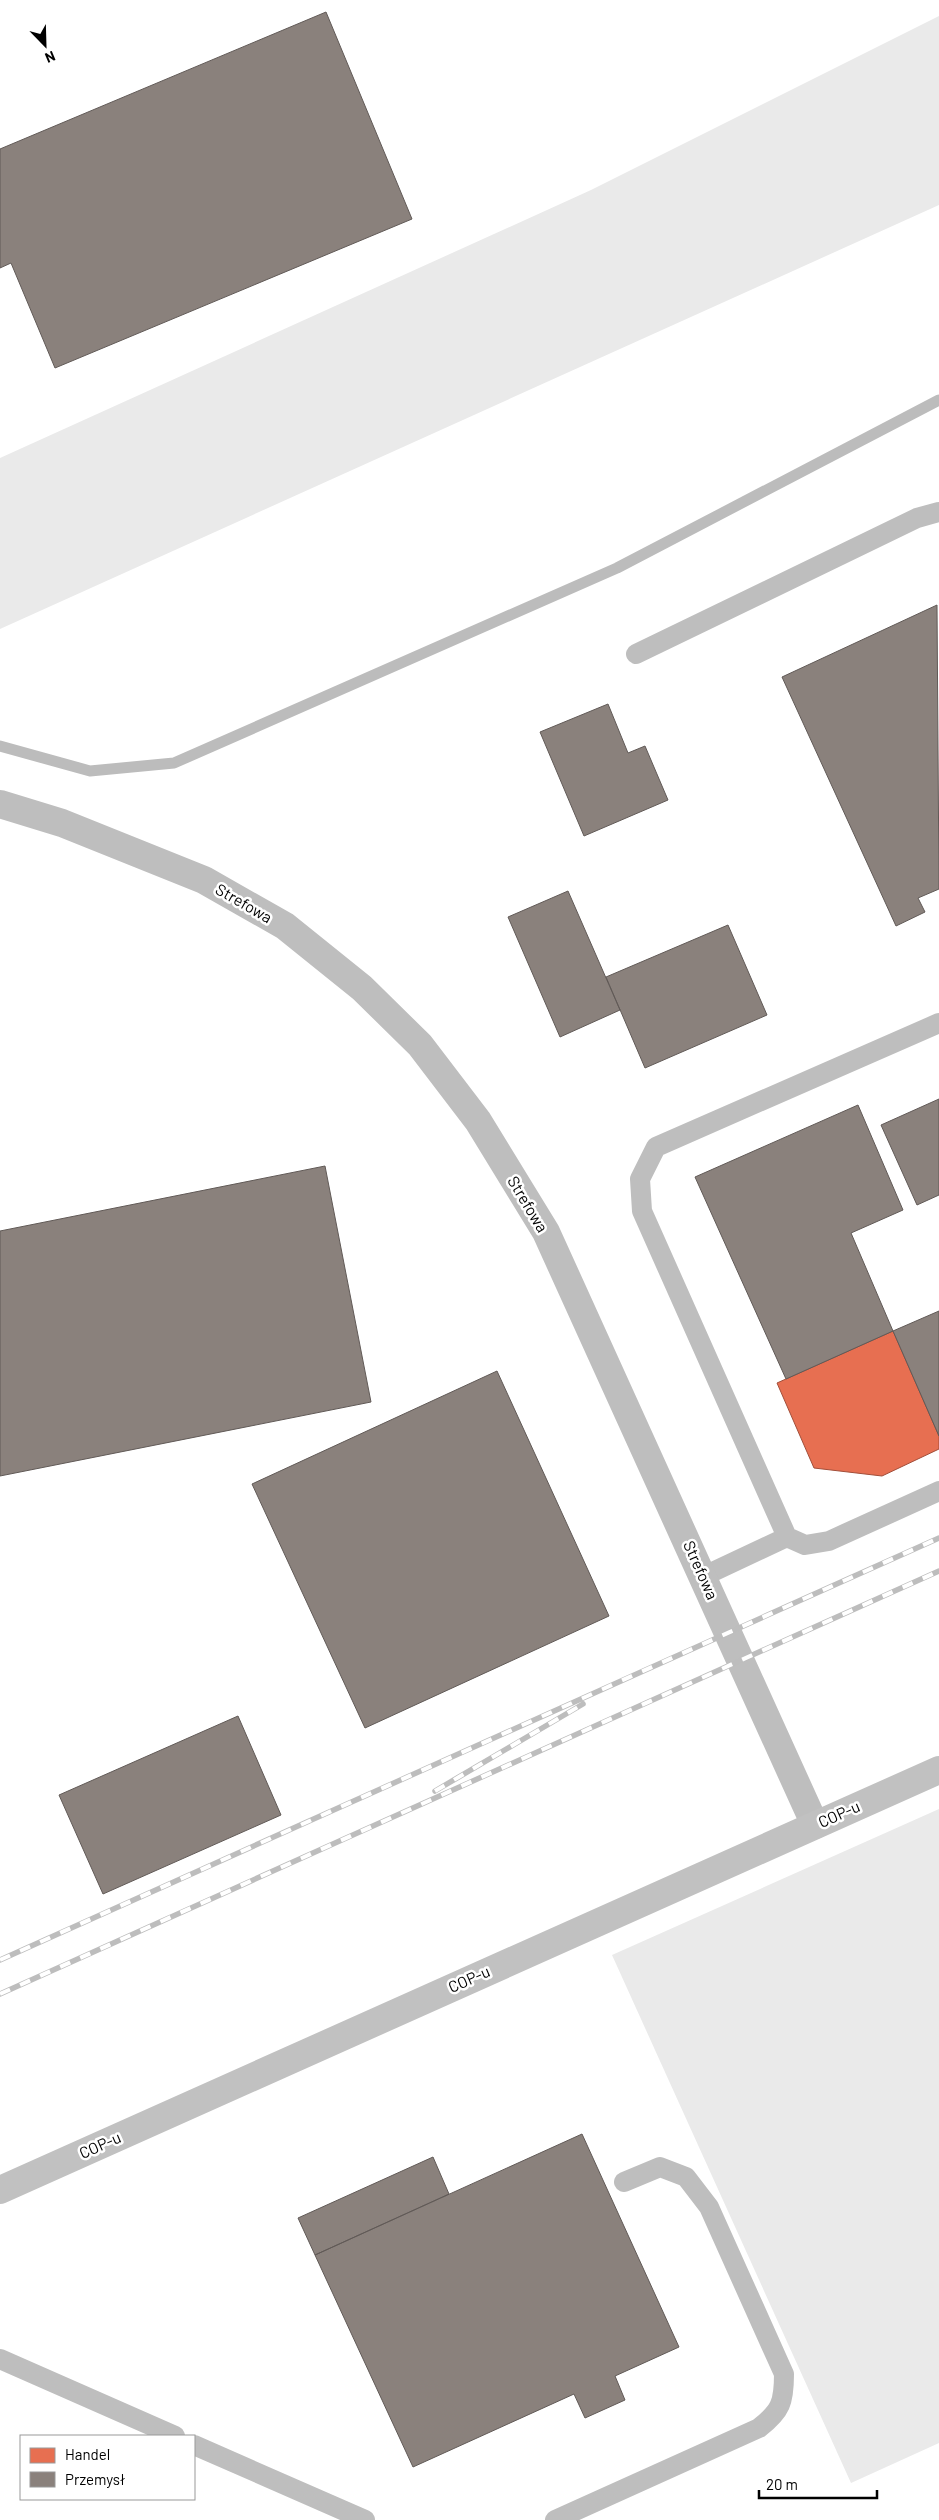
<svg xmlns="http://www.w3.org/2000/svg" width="939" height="2520" viewBox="0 0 939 2520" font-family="Barlow,sans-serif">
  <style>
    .green { fill: #eaeaea }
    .shops { fill: #e76f51; stroke: #a24e39 }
    .industry { fill: #8a817c; stroke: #615a57 }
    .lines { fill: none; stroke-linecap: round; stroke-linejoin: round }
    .stream { stroke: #bcbcbc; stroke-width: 11 }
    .lane { stroke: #bebebe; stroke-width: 20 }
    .street { stroke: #bebebe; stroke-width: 28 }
    .secondary { stroke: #c1c1c1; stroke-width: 28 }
    .rail-casing { stroke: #bdbdbd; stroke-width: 5.5 }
    .rail { stroke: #fff; stroke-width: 4; stroke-dasharray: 11; stroke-linecap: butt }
    .labels { text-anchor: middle; stroke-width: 5; stroke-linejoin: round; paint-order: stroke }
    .street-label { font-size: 16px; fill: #000; stroke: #fff }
  </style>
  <rect width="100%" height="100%" fill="#fff"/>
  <path class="green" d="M939,16V205L0,629V458L591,190Z
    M939,1809V2443L851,2483L612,1955Z"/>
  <path class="shops" d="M893,1331L939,1436V1449L882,1476L814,1468L777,1383Z"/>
  <path class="industry" d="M326,12L412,219L55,368L11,263L0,268V149Z
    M937,605L939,889L918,898L925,912L896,926L782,677Z
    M608,704L628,753L645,746L668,800L584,836L540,732Z
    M568,891L620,1010L560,1037L508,917Z
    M728,925L767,1015L645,1068L606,977Z
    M939,1099V1195L917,1205L881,1125Z
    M858,1105L903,1210L851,1233L893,1331L786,1379L695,1177Z
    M325,1166L371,1402L0,1476V1231Z
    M939,1311V1436L893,1331Z
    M497,1371L609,1616L365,1728L252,1484Z
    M238,1716L281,1815L103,1894L59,1795Z
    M582,2134L679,2347L615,2376L625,2400L585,2418L574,2394L413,2467L315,2255Z
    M433,2157L449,2194L315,2255L298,2218Z"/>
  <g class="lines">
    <path class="stream" d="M0,746L90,771L174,763L617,568L939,400"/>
    <path class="lane" d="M636,654L917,518L939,512
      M939,1023L656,1147L640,1179L642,1211L787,1537L805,1545L829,1541L939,1491
      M704,1576L787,1537
      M0,2359L175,2436
      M194,2445L365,2520
      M555,2520L759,2428C781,2411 784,2402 784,2374L709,2207L686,2177L660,2167L624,2182"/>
    <path class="street" d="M0,804L62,823L204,880L285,926L362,988L420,1045L478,1121L546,1232L815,1825"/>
    <path class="secondary" d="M0,2190L939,1770"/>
    <g class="rail-casing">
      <path id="rail" d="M435,1791L583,1704
        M0,1960L939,1538
        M0,1994L939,1571"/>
    </g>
    <use href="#rail" class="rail"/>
  </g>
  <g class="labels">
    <g class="street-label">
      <text transform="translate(244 903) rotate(30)" y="6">Strefowa</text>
      <text transform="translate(528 1204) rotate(59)" y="6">Strefowa</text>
      <text transform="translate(701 1570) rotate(66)" y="6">Strefowa</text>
      <text transform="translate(839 1814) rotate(-24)" y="6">COP-u</text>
      <text transform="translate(469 1979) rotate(-24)" y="6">COP-u</text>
      <text transform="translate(100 2145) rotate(-24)" y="6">COP-u</text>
    </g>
  </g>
  <rect x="20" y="2435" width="175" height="65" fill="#ffffff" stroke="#999999"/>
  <rect x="30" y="2448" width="25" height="15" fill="#e76f51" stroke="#999999"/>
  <text x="65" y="2460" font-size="15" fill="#000000">Handel</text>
  <rect x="30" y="2472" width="25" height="15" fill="#8a817c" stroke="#999999"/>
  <text x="65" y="2485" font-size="15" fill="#000000">Przemysł</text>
  <g transform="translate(45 45) rotate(157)" stroke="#ffffff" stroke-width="4" paint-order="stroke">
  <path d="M0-4L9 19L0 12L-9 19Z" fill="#000000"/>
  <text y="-8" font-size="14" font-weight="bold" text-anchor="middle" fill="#000000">N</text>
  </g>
  <path d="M759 2490v8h118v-8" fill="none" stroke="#000000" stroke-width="2.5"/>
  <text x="766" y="2490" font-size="15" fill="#000000" stroke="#ffffff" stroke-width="4" paint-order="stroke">20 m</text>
</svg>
